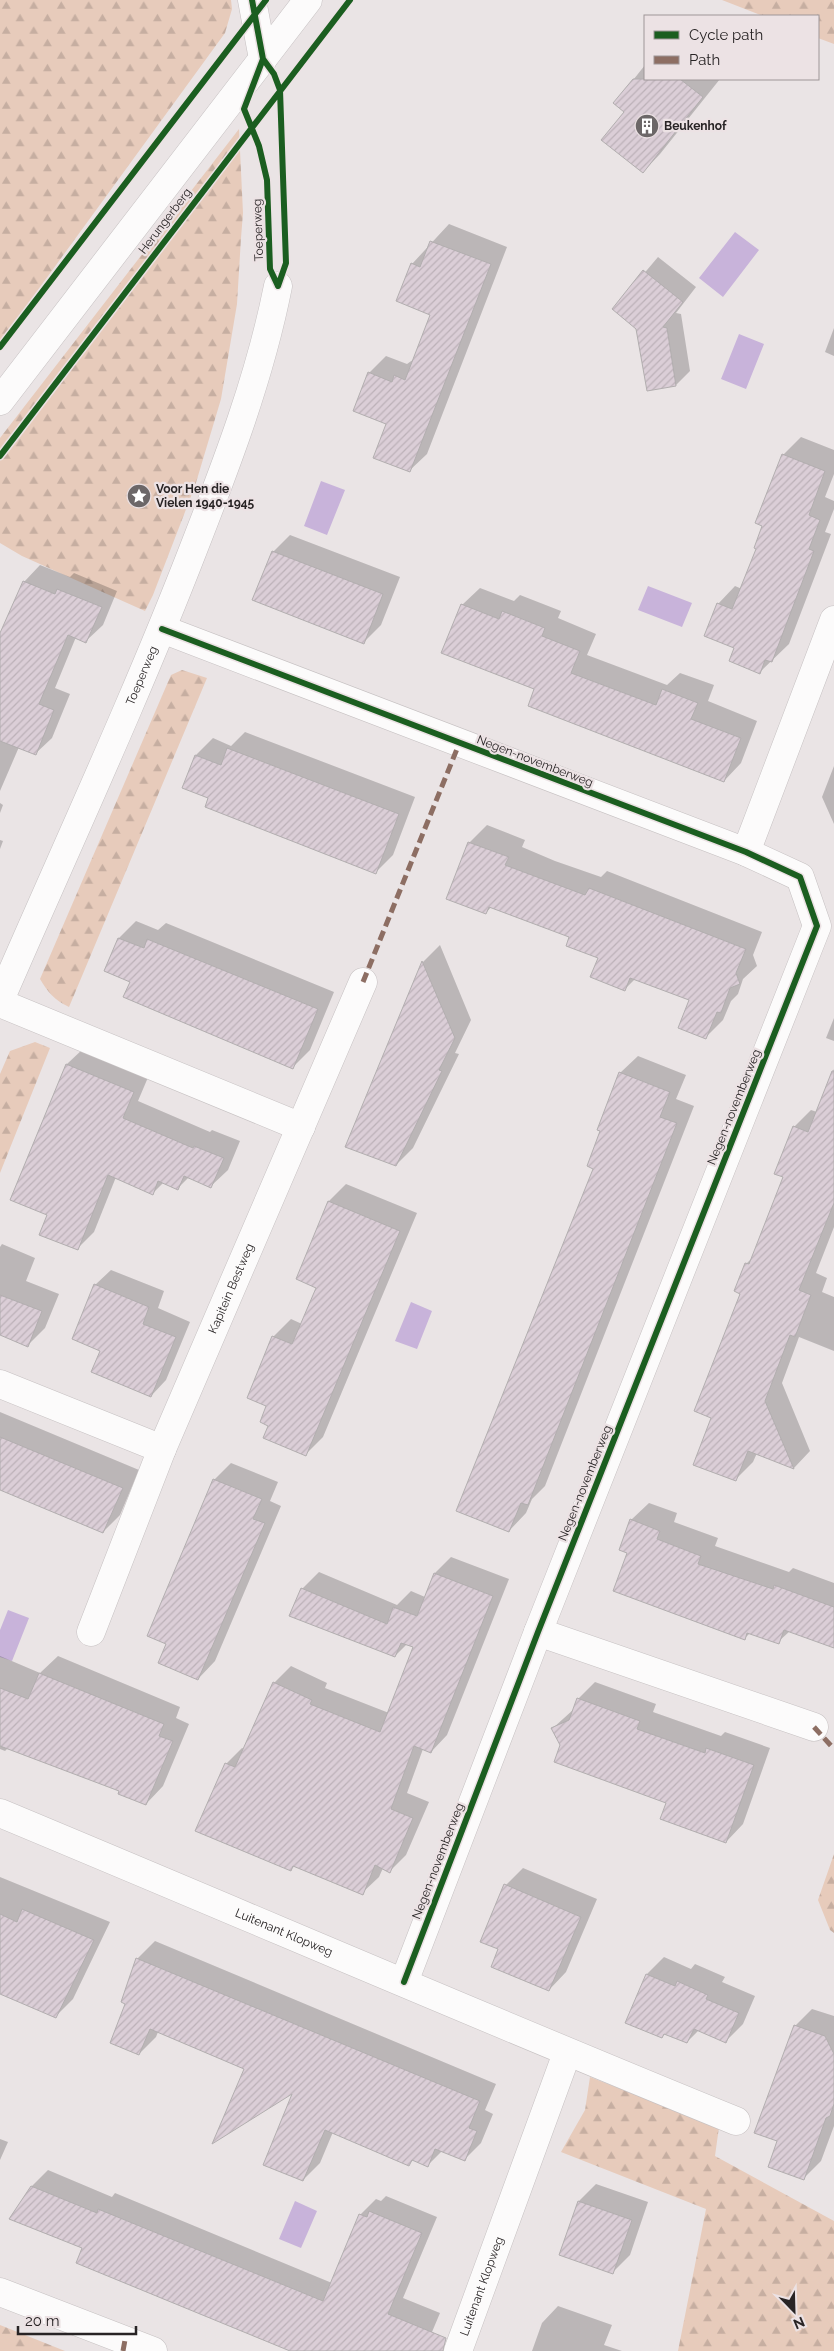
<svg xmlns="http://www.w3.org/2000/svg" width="834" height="2351" viewBox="0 0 834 2351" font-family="Raleway,sans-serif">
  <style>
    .forest { fill: url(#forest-firs) }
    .water { fill: #c8b3da }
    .shadow { fill: #0003 }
    .building { fill: url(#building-hatch); stroke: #b2aeaf }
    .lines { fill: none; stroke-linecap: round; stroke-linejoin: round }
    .minor-casing { stroke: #c6c1c2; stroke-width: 29 }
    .major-casing { stroke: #c6c1c2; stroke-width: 29 }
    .minor { stroke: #fcfbfb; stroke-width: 28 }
    .major { stroke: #fcfbfb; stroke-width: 28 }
    .quiet { stroke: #8d6e63; stroke-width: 5; stroke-dasharray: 10 5; stroke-linecap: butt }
    .cycleway-casing { stroke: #ece2e4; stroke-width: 9 }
    .cycleway { stroke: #1b5e20; stroke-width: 6 }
    .labels { text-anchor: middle; stroke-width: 4.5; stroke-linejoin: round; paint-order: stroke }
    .poi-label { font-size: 12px; font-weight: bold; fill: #282425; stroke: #ece2e4; text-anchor: start }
    .street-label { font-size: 12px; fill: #282425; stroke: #ece2e4 }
  </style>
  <defs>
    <pattern id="forest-firs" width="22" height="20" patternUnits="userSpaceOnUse" patternTransform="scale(1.25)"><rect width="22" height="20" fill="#e7cbbb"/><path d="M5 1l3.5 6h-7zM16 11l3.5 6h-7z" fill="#c6aea1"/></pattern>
    <pattern id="building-hatch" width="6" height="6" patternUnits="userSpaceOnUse" patternTransform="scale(1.25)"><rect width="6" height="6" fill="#dbced7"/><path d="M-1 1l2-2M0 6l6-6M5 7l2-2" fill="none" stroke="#bcb1b8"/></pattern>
  </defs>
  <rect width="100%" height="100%" fill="#eae4e5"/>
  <path class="forest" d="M0,0H231L232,9L225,33L0,342Z
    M722,0H834V44L818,38V16H763Z
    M239,129L243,213L241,238L237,304L221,399L195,486L153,595L145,611L22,556L0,543V438Z
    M182,670L207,678L69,1007C54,1000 48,992 40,979L171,675Z
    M35,1042L50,1048L0,1173V1074L10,1051Z
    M834,1854V1933L830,1930L818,1900Z
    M590,2077L719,2127L715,2156L834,2221V2351H678L706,2209L561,2152L585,2110Z
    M0,2325L65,2351H0Z"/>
  <path class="water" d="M735,232L759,250L723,297L699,278Z
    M739,334L764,344L746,389L721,379Z
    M321,481L345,490L327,535L304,526Z
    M648,586L692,603L682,627L638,610Z
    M411,1302L432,1311L417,1349L395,1341Z
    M8,1610L29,1618L12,1661L0,1657V1630Z
    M295,2201L317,2211L301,2248L279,2239Z"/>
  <path class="shadow" d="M645,65V79H720L660,154L643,172L625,112L615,103Z
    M449,224L507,247L427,454L409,471L369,373L386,356L407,364L414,359L432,314L412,264Z
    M658,257L696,287L676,313L681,314L690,371L676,385L648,390L637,328L614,309Z
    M834,328V356L825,352Z
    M801,437L834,450V474L825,497L834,501V509L825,532L831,534L789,644L760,672L736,647L718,604L735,586L742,589L758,548L783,455Z
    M290,535L400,577L381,625L364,642L273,552Z
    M40,565L70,577L74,573L117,591L103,625L86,641L76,637L55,688L70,694L52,738L35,754L19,747L0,791V636L24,582Z
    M480,588L514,601L520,595L561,611L558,618L596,634L587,655L667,685L680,673L714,685L708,701L757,721L741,763L724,781L536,688L462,605Z
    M245,732L415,797L393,855L376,872L210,797L196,755L213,738L231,746Z
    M834,766V824L822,797Z
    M0,803L3,805L0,813Z
    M487,825L525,840L522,847L555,861L601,877L607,871L762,932L753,955L757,966L743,979L738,994L731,1001L723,1020L706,1037L690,999L636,978L625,989L599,957L571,937L492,906L486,913L448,898L470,842Z
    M0,840L3,841L0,849Z
    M136,921L158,930L166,923L334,992L310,1050L293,1067L131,981L106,971L119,938Z
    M440,945L471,1020L455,1053L459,1054L413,1148L396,1165L347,1146L423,962Z
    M834,1018V1041L826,1038Z
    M84,1048L149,1075L138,1101L210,1132L212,1130L240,1141L228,1170L211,1186L189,1177L178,1188L164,1182L153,1193L116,1177L94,1232L77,1249L49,1214L11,1199L67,1064Z
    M638,1056L686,1075L676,1099L694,1106L545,1486L532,1499L526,1513L509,1531L595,1168L601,1131L620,1073Z
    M834,1069V1227L816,1273L827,1278L822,1292L834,1297V1351L799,1337L782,1383L810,1451L794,1468L757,1453L753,1462L736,1479L713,1417L746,1264L753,1257L785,1177L794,1127L811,1110L817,1112Z
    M346,1184L417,1213L323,1437L306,1454L270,1425L268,1405L273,1337L291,1319L302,1324L317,1287L297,1279L329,1201Z
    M2,1244L35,1258L26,1281L59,1294L45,1328L28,1345L0,1333V1247Z
    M111,1270L164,1291L158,1308L190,1322L166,1380L151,1396L102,1350L95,1285Z
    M0,1412L139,1470L120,1515L103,1532L0,1489Z
    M231,1463L278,1482L270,1501L281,1506L215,1661L198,1679L168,1643L214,1480Z
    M649,1503L677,1513L674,1522L718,1538L715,1546L789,1572L793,1568L834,1583V1646L790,1631L778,1642L750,1633L745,1638L628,1552L631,1520Z
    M451,1557L509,1579L447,1735L431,1752L423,1749L407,1793L429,1802L406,1855L390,1871L383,1868L379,1877L362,1893L295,1866L290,1870L226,1764L242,1748L245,1749L274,1683L291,1666L327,1683L325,1688L389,1713L415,1646L407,1644L395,1656L291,1615L302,1589L319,1572L397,1605L411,1591L425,1597L435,1573Z
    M0,1656L40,1673L58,1656L180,1707L176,1718L189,1724L163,1786L146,1804L120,1791L8,1748L5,1751L0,1749Z
    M595,1682L656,1704L653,1712L721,1736L725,1732L770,1748L743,1824L726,1842L668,1802L561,1745L553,1728L574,1709L578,1699Z
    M523,1868L597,1899L566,1972L549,1990L500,1948L506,1885Z
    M0,1877L110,1922L73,1999L55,2017L0,1970Z
    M155,1941L496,2084L485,2110L493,2114L481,2143L464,2160L442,2151L428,2165L414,2159L409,2164L333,2132L320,2163L303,2180L295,2090L158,2032L156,2037L139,2054L127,2003L122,2002L138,1958Z
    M664,1957L691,1969L695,1964L725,1977L722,1982L755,1996L743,2024L726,2041L699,2030L687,2042L666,2033L662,2037L647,1974Z
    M812,2009L834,2016V2126L821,2161L804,2178L779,2140L795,2026Z
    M0,2139L8,2142L0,2160Z
    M48,2170L112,2197L115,2193L332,2283L360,2215L376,2199L381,2201L386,2196L437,2217L403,2298L440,2313L424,2351H294L84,2247L11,2218L32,2186Z
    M596,2184L648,2202L630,2255L613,2272L561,2254L579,2201Z
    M558,2306L612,2325L604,2345L622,2351H532L542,2323Z"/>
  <path class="building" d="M633,79H680L703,97L643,173L601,140L624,112L613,103Z
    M430,241L491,264L410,472L373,458L386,424L353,411L368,372L392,382L394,375L405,380L430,315L396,301L411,263L420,267Z
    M643,270L683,302L663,327L667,328L676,386L647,391L636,329L612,309Z
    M782,454L825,471L809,515L820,520L809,549L814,551L772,662L765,660L760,674L729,661L734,648L704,636L717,603L732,609L756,549L754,548L762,526L755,523Z
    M272,551L383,594L364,644L252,600Z
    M23,581L55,594L57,589L102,607L86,643L68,635L39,704L54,710L36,755L0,741V633Z
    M461,604L499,619L502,611L545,628L542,636L580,651L571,673L656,705L662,689L698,703L691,719L741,738L724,782L528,706L534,689L441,653Z
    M227,748L399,814L376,874L205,807L208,798L182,788L195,755L221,765Z
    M468,842L509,857L505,865L585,895L589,888L746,949L736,973L740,984L730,988L721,1013L717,1012L706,1039L678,1028L689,1000L630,978L625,991L590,977L598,958L566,946L569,937L489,907L486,914L446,899Z
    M118,938L144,948L147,939L318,1009L293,1069L123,997L130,982L104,971Z
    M422,961L455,1038L439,1070L442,1071L396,1166L345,1147Z
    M66,1064L134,1092L123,1118L193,1148L194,1146L224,1158L211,1188L184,1176L178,1190L158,1181L153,1195L108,1175L78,1250L39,1235L47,1215L10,1200Z
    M832,1071H834V1203L799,1290L811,1295L795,1337L790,1335L765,1401L794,1469L748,1451L736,1481L693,1465L711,1418L694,1411L740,1294L734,1291L745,1263L749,1264L783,1177L774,1174L793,1126L808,1132Z
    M619,1072L670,1092L660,1117L677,1123L528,1505L521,1503L509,1532L456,1511L593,1169L587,1166L600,1131L597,1130Z
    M328,1201L400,1231L306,1456L263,1438L268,1426L260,1422L266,1406L247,1398L272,1336L292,1344L316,1288L296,1279Z
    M94,1284L149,1307L143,1324L176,1337L151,1397L91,1372L100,1351L72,1339Z
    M0,1295L42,1311L28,1347L0,1335Z
    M0,1437L123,1488L103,1533L0,1490Z
    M213,1479L262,1499L253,1519L265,1523L198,1680L158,1663L166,1644L147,1636Z
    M630,1519L660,1531L657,1539L701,1556L698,1564L773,1589L774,1585L834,1607V1648L784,1630L779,1644L747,1633L745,1640L613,1591L627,1553L619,1550Z
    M434,1573L493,1596L431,1753L414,1746L391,1809L413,1818L390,1873L375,1865L363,1895L293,1866L291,1871L195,1831L225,1763L235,1767L273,1682L312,1700L310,1704L380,1732L413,1647L401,1643L395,1657L289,1616L301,1588L387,1624L393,1607L417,1616Z
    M39,1673L164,1724L159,1736L173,1741L146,1805L118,1794L119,1791L0,1746V1688L28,1699Z
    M577,1698L640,1721L637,1729L705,1753L706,1748L754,1765L726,1843L660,1819L666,1803L554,1762L560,1745L551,1728L569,1720Z
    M504,1884L581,1917L549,1991L491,1967L498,1949L480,1942Z
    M22,1909L94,1940L56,2018L0,1994V1914L17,1922Z
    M136,1958L480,2101L469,2128L477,2131L465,2161L435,2149L428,2167L412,2160L409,2166L325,2130L303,2181L263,2165L292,2094L212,2144L244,2069L150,2029L139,2055L110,2043L125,2004L121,2002Z
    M646,1974L675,1986L677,1981L708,1995L706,1999L739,2013L726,2043L694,2029L687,2043L664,2034L662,2038L625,2023Z
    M794,2025L825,2036L834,2054V2104L830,2116L826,2118L804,2180L768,2167L777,2141L754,2133Z
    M31,2186L97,2213L98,2209L323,2301L359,2214L367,2217L369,2211L422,2233L388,2314L446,2338L443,2351H290L76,2263L82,2248L9,2219Z
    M578,2201L632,2220L613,2274L559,2255Z"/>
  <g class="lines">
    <g class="minor-casing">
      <g id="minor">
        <path d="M252,0L263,59"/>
        <path d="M162,629L746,852L800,877L817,926L538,1632L404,1982"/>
        <path d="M746,852L834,620"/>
        <path id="s1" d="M0,1000C65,850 134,702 193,550C227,463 260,377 278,286"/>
        <path d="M0,1003L301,1127"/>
        <path d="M0,1384L162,1449"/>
        <path id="s2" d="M91,1632L162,1449L363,982"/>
        <path d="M538,1632L814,1727"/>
        <path id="s3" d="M0,1813C245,1915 490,2021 736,2121"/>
        <path d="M0,2292L153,2351"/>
        <path id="s4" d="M458,2351L567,2053"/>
      </g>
    </g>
    <g class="major-casing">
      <path id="major" d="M0,401L308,0"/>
    </g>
    <use href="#minor" class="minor"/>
    <use href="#major" class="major"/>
    <path class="quiet" d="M363,982L459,744
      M814,1727L834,1749
      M123,2351L125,2340"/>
    <g class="cycleway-casing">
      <path id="cycleway" d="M252,0L263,59L274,74L280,90L286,263L278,286
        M263,59L244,109L259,146L267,180L270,269L278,286
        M0,347L266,0
        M0,456L350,0
        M162,629L746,852L800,877L817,926L538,1632L404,1982"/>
    </g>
    <use href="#cycleway" class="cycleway"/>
  </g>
  <defs>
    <g id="building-disc" transform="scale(1.25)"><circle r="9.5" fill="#6c6768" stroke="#ece2e4"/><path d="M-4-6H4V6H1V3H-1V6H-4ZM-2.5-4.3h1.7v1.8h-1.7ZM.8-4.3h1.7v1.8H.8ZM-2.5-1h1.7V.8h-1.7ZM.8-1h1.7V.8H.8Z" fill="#fff"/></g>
    <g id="sight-disc" transform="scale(1.25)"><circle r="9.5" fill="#6c6768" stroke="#ece2e4"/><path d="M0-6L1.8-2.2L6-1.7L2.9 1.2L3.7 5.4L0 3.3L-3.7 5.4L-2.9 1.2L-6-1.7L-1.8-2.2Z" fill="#fff"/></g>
  </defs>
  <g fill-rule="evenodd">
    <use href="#building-disc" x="647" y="126"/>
    <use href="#sight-disc" x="139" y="496"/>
  </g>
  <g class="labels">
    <g class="poi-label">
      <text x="664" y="130">Beukenhof</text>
      <text x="156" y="493">Voor Hen die<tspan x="156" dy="14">Vielen 1940-1945</tspan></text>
    </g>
    <g class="street-label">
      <text transform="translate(165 221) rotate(-53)" y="4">Herungerberg</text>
      <text transform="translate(258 230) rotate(-92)" y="4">Toeperweg</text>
      <text dy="4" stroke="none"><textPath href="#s1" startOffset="354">Toeperweg</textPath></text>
      <text transform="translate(535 761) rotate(21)" y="4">Negen-novemberweg</text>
      <text transform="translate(734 1107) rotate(-68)" y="4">Negen-novemberweg</text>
      <text dy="4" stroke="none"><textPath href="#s2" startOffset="371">Kapitein Bestweg</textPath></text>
      <text transform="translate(585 1483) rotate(-68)" y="4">Negen-novemberweg</text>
      <text transform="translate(438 1861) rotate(-69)" y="4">Negen-novemberweg</text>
      <text dy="4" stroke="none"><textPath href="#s3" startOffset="308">Luitenant Klopweg</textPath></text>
      <text dy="4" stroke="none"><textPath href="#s4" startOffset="69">Luitenant Klopweg</textPath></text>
    </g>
  </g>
  <rect x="644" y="15" width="175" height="65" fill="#ece2e4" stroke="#9e9698"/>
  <rect x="654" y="31" width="25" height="8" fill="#1b5e20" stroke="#9e9698"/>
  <text x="689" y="40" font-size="15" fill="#282425">Cycle path</text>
  <rect x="654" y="56" width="25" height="8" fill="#8d6e63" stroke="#9e9698"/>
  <text x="689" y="65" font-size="15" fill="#282425">Path</text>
  <g transform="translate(794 2311) rotate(157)" stroke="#ece2e4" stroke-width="4" paint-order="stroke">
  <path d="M0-4L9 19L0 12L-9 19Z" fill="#282425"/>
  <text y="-8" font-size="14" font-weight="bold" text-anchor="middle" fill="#282425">N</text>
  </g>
  <path d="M18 2326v8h118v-8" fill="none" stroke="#282425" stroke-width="2.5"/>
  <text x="25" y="2326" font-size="15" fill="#282425" stroke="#ece2e4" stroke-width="4" paint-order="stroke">20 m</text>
</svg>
